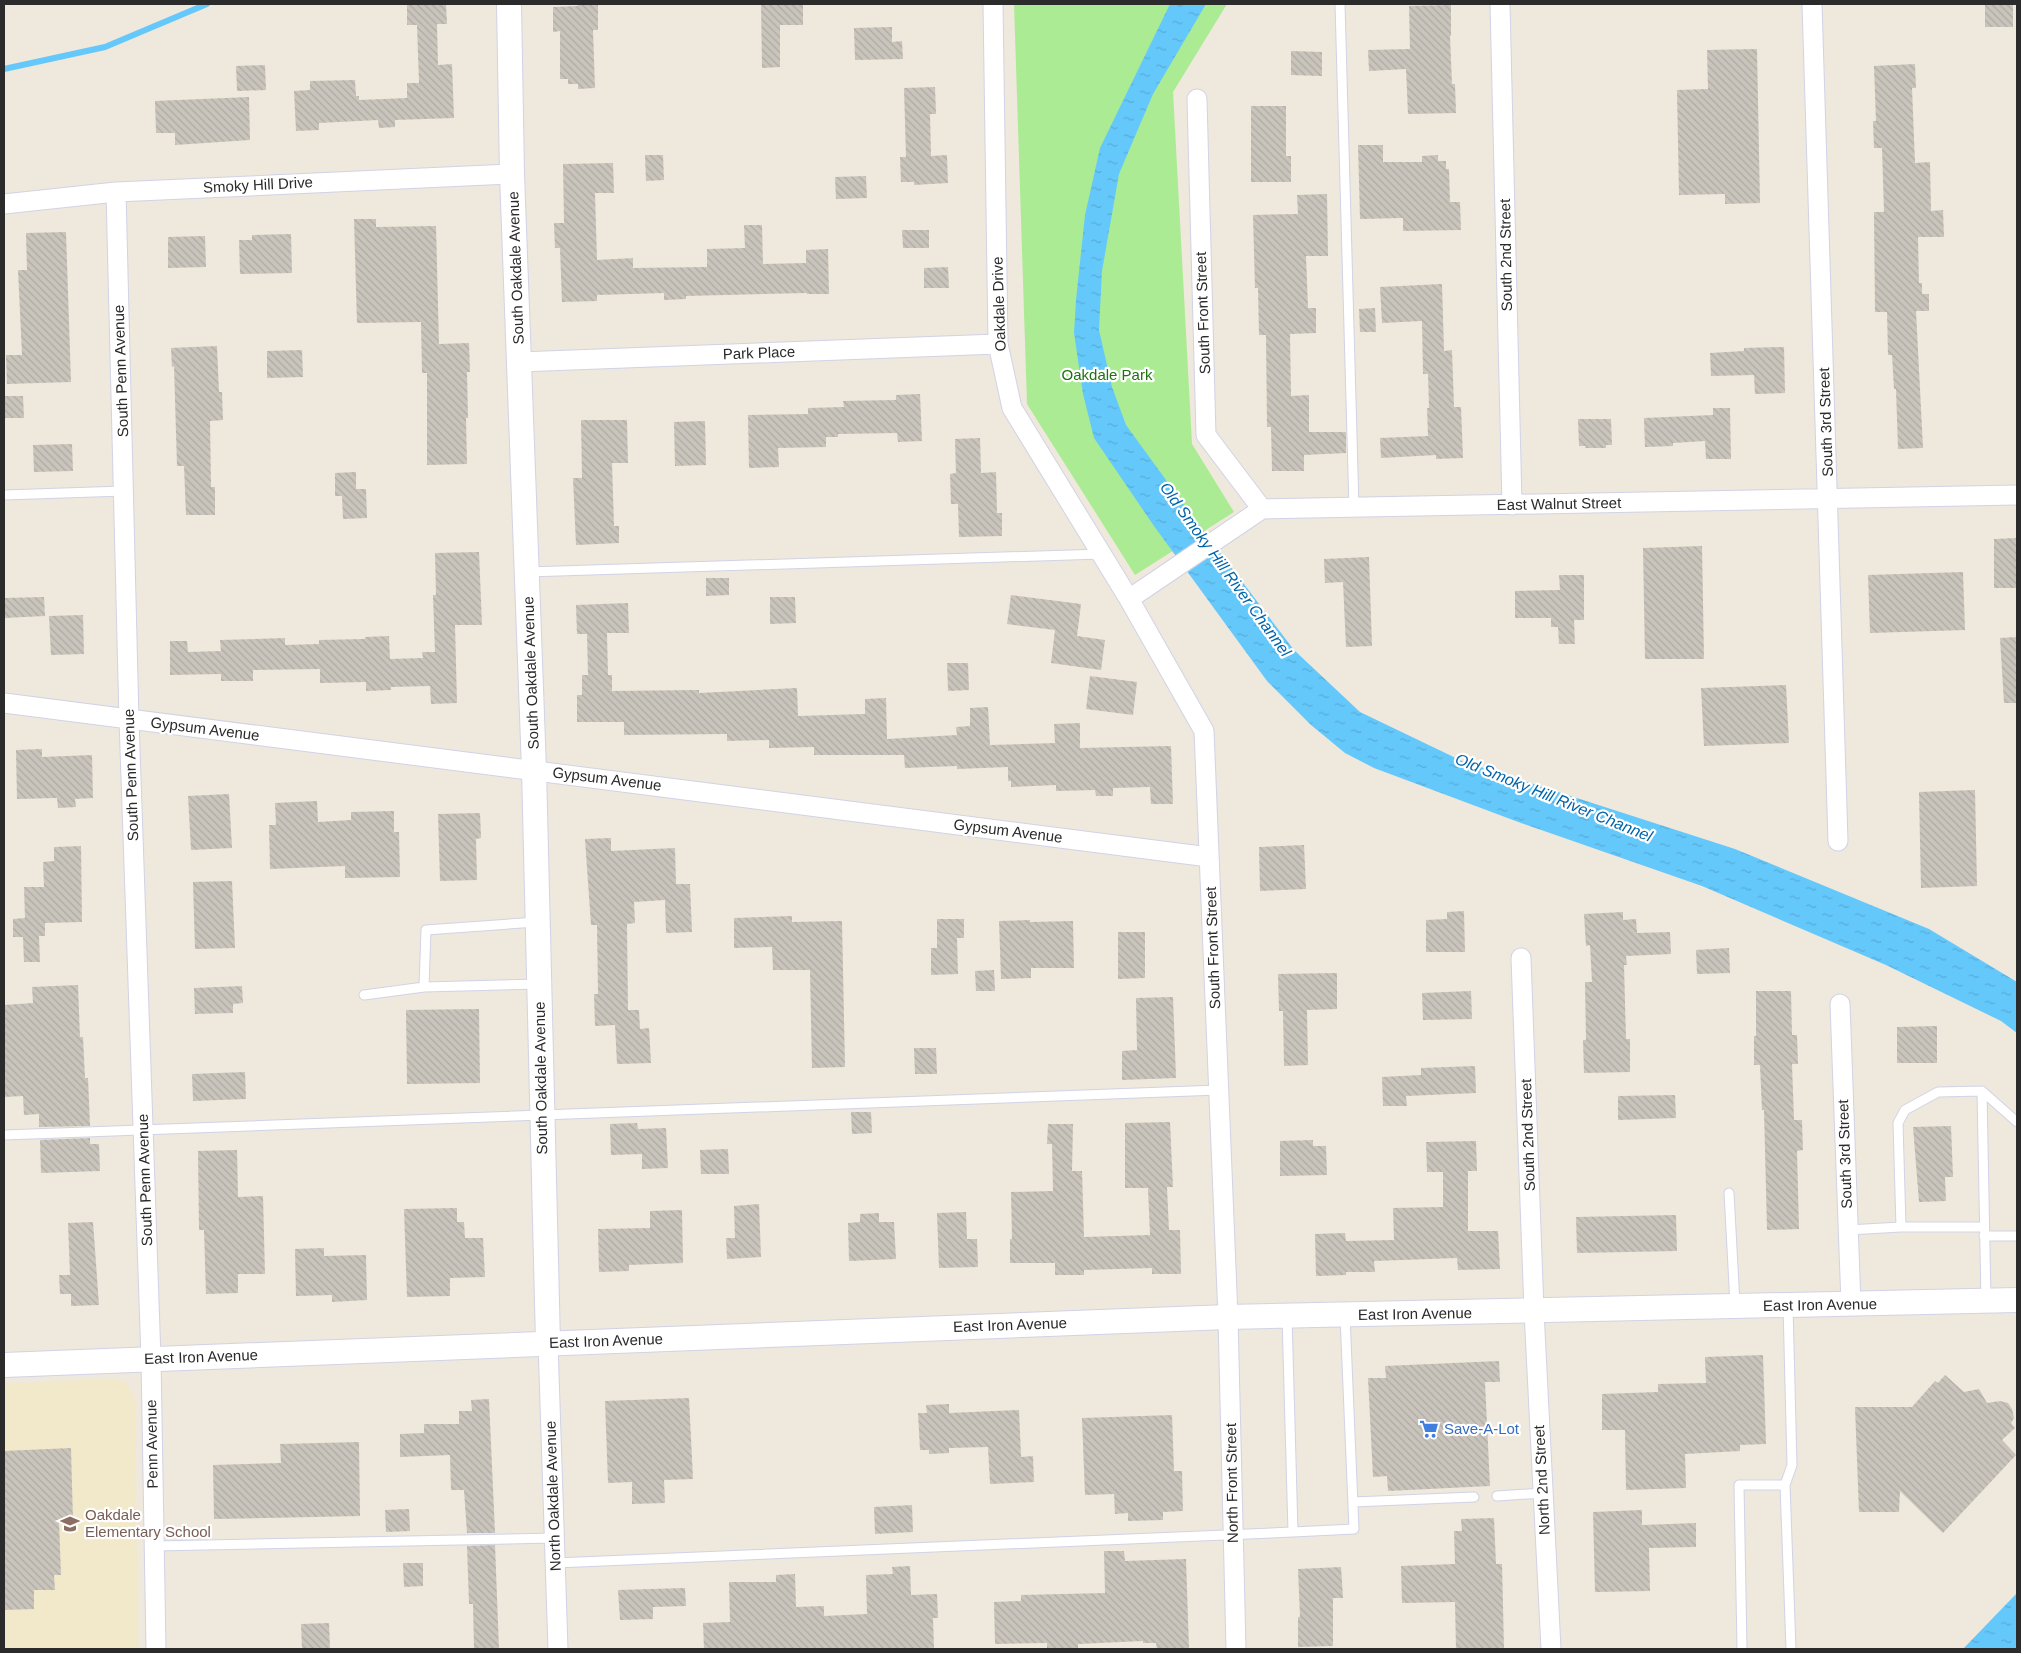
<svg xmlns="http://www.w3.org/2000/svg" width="2021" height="1653" viewBox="0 0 2021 1653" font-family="Arial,sans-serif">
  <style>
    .education { fill: #f2e8ca }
    .grass { fill: #abeb93 }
    .water { fill: url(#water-ripples) }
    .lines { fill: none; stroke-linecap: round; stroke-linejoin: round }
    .stream { stroke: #64c8fb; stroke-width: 6 }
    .building { fill: url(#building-back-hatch) }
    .service-casing { stroke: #d1d3e6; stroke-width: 11 }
    .minor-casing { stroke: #d1d3e6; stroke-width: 21 }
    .tertiary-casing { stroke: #d1d3e6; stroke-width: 26 }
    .service { stroke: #fff; stroke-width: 9 }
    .minor { stroke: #fff; stroke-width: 19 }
    .tertiary { stroke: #fff; stroke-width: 24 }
    .labels { text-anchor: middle; stroke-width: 4.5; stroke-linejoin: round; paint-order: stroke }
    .street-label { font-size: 15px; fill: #2b2b2b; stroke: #fff }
    .park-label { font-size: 15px; fill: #1f7112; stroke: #fff }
    .shop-label { font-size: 15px; fill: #366cbe; stroke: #fff; text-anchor: start }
    .education-label { font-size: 15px; fill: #785e54; stroke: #fff; text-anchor: start }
    .water-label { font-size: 16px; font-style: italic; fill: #0064ab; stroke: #fff }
  </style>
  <defs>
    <pattern id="water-ripples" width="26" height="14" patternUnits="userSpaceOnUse" patternTransform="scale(1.25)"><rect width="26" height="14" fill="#64c8fb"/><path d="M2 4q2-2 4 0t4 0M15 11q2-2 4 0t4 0" fill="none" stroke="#57acd7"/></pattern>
    <pattern id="building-back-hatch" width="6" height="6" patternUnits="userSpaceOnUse" patternTransform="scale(1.25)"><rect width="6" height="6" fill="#cac5bc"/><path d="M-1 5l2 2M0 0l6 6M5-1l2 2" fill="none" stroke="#aea9a2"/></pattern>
  </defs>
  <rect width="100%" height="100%" fill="#efe8dc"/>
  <path class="education" d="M111,1379L127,1383L135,1399L138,1649H4V1384Z"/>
  <path class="grass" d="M1014,4H1227L1173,92L1192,444L1234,512L1135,575L1027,404Z"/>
  <path class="water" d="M1170,4H1206L1153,94L1119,174L1102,271L1099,330L1112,387L1126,425L1190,513L1294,650L1360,712L1462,761L1735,849L1929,929L2017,982V1033L2001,1021L1886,965L1702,886L1521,823L1374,768L1345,753L1311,725L1267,681L1154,526L1094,438L1083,394L1074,333L1076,300L1085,215L1100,148Z
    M2017,1593V1649H1963Z"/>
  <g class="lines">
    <path class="stream" d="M4,69L105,47L207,4"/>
  </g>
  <path class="building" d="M407,4H446L447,24H437L438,65L452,64L454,118L395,120V127L379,128L378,120L319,123V130L296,131L294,91L310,90V81L355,80L356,96H359V100L407,98V83H419L417,25H407Z
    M577,4H598V30H593L595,88L578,89V84H568V79H560V31L553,32V7L578,6Z
    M761,4H803V25H780V67L762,68Z
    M1985,4H2013V27H1985Z
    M1451,5V36H1450L1452,84H1455L1456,113L1408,114L1406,69L1369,71L1368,50L1410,49L1409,6Z
    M892,27V42L902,41L903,59L855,60L854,28Z
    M1757,49L1760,203L1725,204V194L1679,195L1677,90L1708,89L1707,50Z
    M1291,51L1322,52V76L1291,75Z
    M1915,64L1916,88H1912L1915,163L1930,162L1931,211L1943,210L1944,237H1918L1919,283H1922V294H1929V311H1916L1923,448L1898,449L1896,389H1894L1892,355H1888L1887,312H1875L1874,212H1884L1882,148H1874L1873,121H1876L1874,66Z
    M265,65L266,90L237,91L236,66Z
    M935,87L936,114H930L931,156L947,155L948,183L914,185V182H901L900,157H906L904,88Z
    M249,97L250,140L175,145V133H156L155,101Z
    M1251,106H1286V156H1291V182H1251Z
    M1358,145H1383V162H1422V156L1438,155V161H1446V169H1449L1450,202H1460L1461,230L1403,231V218L1360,219Z
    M645,155H663L664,180L646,181Z
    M613,163L614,193H595L597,260L633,258V268L707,267V249L745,248L744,225H762L763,264L806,263V250L828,249L829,294H807V293L686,296V299L664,300V293L597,295V301L562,302L560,248H555L554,223H564L563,164Z
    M866,176L867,198L836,199L835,177Z
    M1327,194L1328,256H1306L1308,308H1316V333L1290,334L1291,396L1309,395V432H1346V453L1304,455V471H1272L1271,427H1267L1266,335H1259L1258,288H1255L1253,215L1298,214L1297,195Z
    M354,219H376V227L436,226L439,344L469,343L470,372H467L468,418H466L467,464L427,465V373H422L421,322L357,323Z
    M902,230H929V248H903Z
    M66,232L71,382L7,384L6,355H22L18,270H27L26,233Z
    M291,234L292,273L240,274L239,240H252V235Z
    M205,236L206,267L168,268V237Z
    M948,267L949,288H924V268Z
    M1442,284L1444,351L1452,350L1454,407H1461L1463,458L1436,459V455L1381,458L1380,438L1428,436L1427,408H1429L1428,374H1423L1422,321L1382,323L1380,287Z
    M1375,308L1376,332H1360L1359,309Z
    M217,346L219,392H222L223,420L210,421L211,487H215V515H186L184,466H177L174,366L172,367L171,348Z
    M1784,347L1785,393L1755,394L1754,375L1711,376L1710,353L1744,351V348Z
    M302,350L303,377L267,378V351Z
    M920,394L922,441L898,442L897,433L838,434V437H826V447L778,448L779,467L749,468L748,415L808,414V408L844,407L843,401L896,400V395Z
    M4,396H23L24,418H4Z
    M1713,408H1730L1731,459H1706L1705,441L1673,443V446L1645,447L1644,418L1713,415Z
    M1578,419H1611L1612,445H1606V448H1585L1586,446H1579Z
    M581,420H627L628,463H612L614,526H619V543L576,545L573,478H582Z
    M705,421L706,465L675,466L674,422Z
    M980,438L981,473L996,472L997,513H1002V536L959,537L958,504H951L950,474L956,473L955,439Z
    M72,444L73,471L34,472L33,445Z
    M356,472V489H366L367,518L343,519L342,496H335V473Z
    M2017,538V588H1994V539Z
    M1702,546L1704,659H1645L1643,548Z
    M479,552L482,625H455L457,703L431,704L430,686L391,687V690L366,691V682L320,683V669L253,670V681H221V674L170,675V641H187L188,652L221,651L220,640L285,638V645L319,644V640L365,639V637L389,636L390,659L423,658L422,652H435L433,595H436L435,553Z
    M1369,557L1372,646L1346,647L1343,582L1325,583L1324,559Z
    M1963,572L1965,630L1870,633L1868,575Z
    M1559,575H1584V620H1574L1575,644H1559L1558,627H1551V618H1515V591L1560,590Z
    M706,578H729V595L706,596Z
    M1011,595L1081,604L1077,636L1105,640L1101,670L1051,663L1055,630L1007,624Z
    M44,597L45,616L4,618V598Z
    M770,597H795L796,623L770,624Z
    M628,603L629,633H607L608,675H612V691L699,690V693L797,688L798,716L865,714V699L886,698L887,739L957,735L956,727L970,726V708L988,707L990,745L1055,743L1054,724L1080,723V748L1171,746L1173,804H1151L1150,787L1113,788V796H1096L1095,790L1056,791V785L1011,787V781H1008V767L957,769V766L905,768L904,755H814V747L769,748V740L727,741V734L624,735V722H577V695H582V675H588L587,634H577L576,605Z
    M83,615L84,654L51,655L49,616Z
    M2017,637V703H2004L2000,638Z
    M947,663H968L969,690L948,691Z
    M1090,676L1137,682L1133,715L1086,709Z
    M1786,685L1789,743L1704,746L1701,688Z
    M42,749V757L92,755L93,798L75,799L76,807L58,808L57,798L17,799L16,750Z
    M1975,790L1977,886L1921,888L1919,792Z
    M229,794L232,848L191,850L188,796Z
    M317,801L318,822L351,820V812L394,811V832H399L400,877L345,878V866L270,869L269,825H276L275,803Z
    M480,813L481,838L476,839L477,880L440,881L438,814Z
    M611,838V851L675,848L676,884H690L692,932L666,933L665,900L634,902L635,923L627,924L628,1010H639L640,1029L649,1028L651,1063L617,1064L615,1025L595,1026L594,994H598L597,925H591L585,839Z
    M1304,845L1306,889L1260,891L1259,847Z
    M81,846L82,922L45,923V936H39L40,962H24L23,937H13V919L25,918L24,887H44L43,862L54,861V847Z
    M232,881L235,948L195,949L193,882Z
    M1464,911L1465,952H1426V920L1447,919V912Z
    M1623,912V920L1636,919L1637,933L1670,932L1671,954L1626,956L1627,965H1624L1626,1039H1630V1072L1584,1073L1583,1040H1586L1585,982H1592L1590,945L1586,946L1584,914Z
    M792,916V922L842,921L845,1067L812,1068L810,970H773L772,947L734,948V918Z
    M937,919H964V938H957L958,974L931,975V948H937Z
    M1030,920V922L1073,921L1074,968H1031V978L1001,979L999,921Z
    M1118,932H1145V978L1118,979Z
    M1729,948L1730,973L1697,974L1696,950Z
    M994,970L995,991H976L975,971Z
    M1337,973V1009L1307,1010L1308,1065L1284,1066L1283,1011H1279L1278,974Z
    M78,985L80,1037H83L85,1078H88L90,1126L39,1127V1114L24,1115L23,1096L4,1097V1005L33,1003L32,987Z
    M242,986L243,1003L233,1004V1013L195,1014L194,988Z
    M1471,991L1472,1019L1423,1020L1422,993Z
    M1756,991H1791L1792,1035H1797L1798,1064H1792L1794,1120H1802L1803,1150L1797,1151L1799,1229L1767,1230L1764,1110H1762L1760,1065H1754V1036H1756Z
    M1173,997L1176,1078L1122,1080V1051L1137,1050L1136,998Z
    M479,1009L480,1083L407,1084L406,1010Z
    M1937,1026V1063H1897V1027Z
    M914,1048H936L937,1074H915Z
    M1475,1066L1476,1093L1406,1096L1407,1106H1383L1382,1077L1421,1075V1068Z
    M245,1072L246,1099L193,1101L192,1074Z
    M1675,1095L1676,1118L1618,1120V1096Z
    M851,1112H871L872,1133L852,1134Z
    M1170,1122L1173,1187H1167L1169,1230H1180L1181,1274H1152V1268L1084,1270V1275H1055V1263H1010V1239H1012L1011,1192L1053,1191L1052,1144H1047L1048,1124H1073L1072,1171H1082L1084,1237L1150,1235L1148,1188H1125V1123Z
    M637,1123L638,1129L666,1128L668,1168L642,1169V1154L611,1155L610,1124Z
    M1951,1126L1953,1177H1945L1946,1201L1919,1202L1913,1127Z
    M90,1138V1144H99L100,1171L41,1173L40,1140Z
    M1313,1140V1146H1326L1327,1175L1280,1176V1141Z
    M1476,1141L1477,1171H1468V1231H1498L1500,1269L1458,1270L1457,1258L1374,1261L1375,1272H1346V1275L1316,1276L1315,1234L1345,1233L1346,1241L1394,1240L1393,1208L1443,1207V1172H1427L1426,1142Z
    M728,1149L729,1174H701L700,1150Z
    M237,1150L238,1197L263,1196L265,1274H238V1293L206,1294L204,1230H199L198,1151Z
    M759,1204L761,1257L727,1259L726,1238H735L734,1206Z
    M457,1208V1222H464L465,1238H483L485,1277L450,1278V1296L407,1297L404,1209Z
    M682,1210L683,1263L629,1265V1271L599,1272L598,1229L650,1228V1211Z
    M966,1212L967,1239H977L978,1267L939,1268L937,1213Z
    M879,1213V1222H894L896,1259L849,1261L848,1223L860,1222V1214Z
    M1676,1215L1677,1251L1577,1253L1576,1217Z
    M93,1222L99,1305L71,1306V1294H60L59,1275H70L68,1223Z
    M324,1248V1256L366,1255L367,1300L332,1302V1295L296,1296L295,1249Z
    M1763,1355L1766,1444L1740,1445V1451L1685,1454L1686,1488L1626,1490L1625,1430H1602V1394L1658,1392V1384L1706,1383L1705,1357Z
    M1499,1361L1500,1382H1485L1490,1486L1388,1491L1387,1476L1373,1477L1368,1378H1386L1385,1366Z
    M1945,1375L1964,1392L1979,1389L1987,1403L2000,1401L2008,1403L2012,1409L2014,1418L2011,1423L2015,1428L2002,1440L2016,1455L1943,1533L1900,1491L1899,1512H1859L1855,1407H1912L1935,1381L1938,1383Z
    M689,1398L693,1479L664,1480L665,1503L632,1504V1482L608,1483L605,1401Z
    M489,1399L495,1533H467L464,1490H451L450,1455L400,1457V1434L424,1433V1424H459V1411H472L471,1400Z
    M949,1404V1413L1019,1410L1021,1457L1033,1456L1034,1482L990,1484L988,1447L949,1448V1453L929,1454V1450H920L918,1413H927L926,1405Z
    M1172,1415L1174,1471H1182L1183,1511L1163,1512V1520L1128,1521V1513L1115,1514L1114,1494L1085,1495L1082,1418Z
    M359,1442L360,1516L214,1519L213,1465L281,1463L280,1444Z
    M71,1448L73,1521L59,1522L61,1575H54L55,1590H34V1609L4,1610V1451Z
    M912,1505L913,1532L875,1534L874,1507Z
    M409,1509L410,1531L386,1532L385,1510Z
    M1642,1510V1525L1696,1523V1547L1649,1548L1650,1591L1595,1592L1593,1512Z
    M1494,1518L1496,1564H1502L1504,1648L1456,1649L1455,1602L1402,1603L1401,1566L1455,1564L1454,1531H1462L1461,1519Z
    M495,1545L499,1649H474L473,1604H469L467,1546Z
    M1104,1551H1124L1125,1561L1186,1559L1189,1648L1157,1649L1156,1643H1143V1641L1078,1644V1649H1047V1643L995,1644L994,1602L1021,1601V1595L1105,1593Z
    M403,1563H423V1586L404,1587Z
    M910,1566L911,1595L937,1594L938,1618H933L934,1649H704L703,1623L730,1622L729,1582H776V1575L795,1574L796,1607L824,1606V1616L867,1614L866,1575L893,1574L892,1567Z
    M1341,1567L1343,1598H1333V1646L1298,1647V1617H1300L1298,1569Z
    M685,1588L686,1606L653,1607V1619L620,1620L618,1590Z
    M329,1623L330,1649H302L301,1624Z"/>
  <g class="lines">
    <g class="service-casing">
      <path id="service" d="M1340,4L1354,508
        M4,495L124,491
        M527,572L1101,554
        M424,987L426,930L536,922
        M364,995L424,987L539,984
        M1982,1091L2017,1122
        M4,1135L1219,1090
        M1729,1193L1735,1304
        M1984,1227H1901L1898,1123L1905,1110L1938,1092L1982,1091L1986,1301
        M1848,1230L1901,1227
        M1984,1236H2017
        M1788,1306L1792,1465L1785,1485L1791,1649
        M1287,1316L1293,1532L1354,1529L1345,1316
        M1497,1496L1543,1493
        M1353,1502L1474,1497
        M154,1546L554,1538
        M555,1563L1293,1532
        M1742,1649L1739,1485H1785"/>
    </g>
    <g class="minor-casing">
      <path id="minor" d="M993,4L998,344L1012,408L1129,599L1204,731L1228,1317L1236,1649
        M1500,4L1512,505
        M1812,4L1838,841
        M1197,99L1206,435L1262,509
        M116,192L129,720L151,1359L156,1649
        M4,204L116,192L512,174
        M519,362L998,344
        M1129,599L1262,509L2017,495
        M4,703L1209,857
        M1521,958L1534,1311L1551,1649
        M1840,1004L1851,1304
        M548,1343L558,1649"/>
    </g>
    <g class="tertiary-casing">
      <path id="tertiary" d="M509,4L512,174L534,769L548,1343
        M4,1365L1228,1317L2017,1300"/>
    </g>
    <use href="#service" class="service"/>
    <use href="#minor" class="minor"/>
    <use href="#tertiary" class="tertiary"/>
  </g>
  <defs>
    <g id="supermarket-bare" transform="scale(1.5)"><path d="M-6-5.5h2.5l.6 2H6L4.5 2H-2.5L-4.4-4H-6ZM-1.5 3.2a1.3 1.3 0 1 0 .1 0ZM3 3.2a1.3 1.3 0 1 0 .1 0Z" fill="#3f7fe0" stroke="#fff" stroke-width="2.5" paint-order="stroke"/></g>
    <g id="school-bare" transform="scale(1.5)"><path d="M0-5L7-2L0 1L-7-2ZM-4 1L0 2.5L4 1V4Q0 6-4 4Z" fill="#8d6e63" stroke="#fff" stroke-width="2.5" paint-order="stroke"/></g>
  </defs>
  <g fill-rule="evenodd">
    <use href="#supermarket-bare" x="1429" y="1429"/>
    <use href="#school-bare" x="70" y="1524"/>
  </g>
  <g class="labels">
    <g class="street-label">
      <text transform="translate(258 185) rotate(-3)" y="5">Smoky Hill Drive</text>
      <text transform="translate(1506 255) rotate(-91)" y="5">South 2nd Street</text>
      <text transform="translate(516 268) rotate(-92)" y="5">South Oakdale Avenue</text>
      <text transform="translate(999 304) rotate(-92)" y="5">Oakdale Drive</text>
      <text transform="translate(1203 313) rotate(-92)" y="5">South Front Street</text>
      <text transform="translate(759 353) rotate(-2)" y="5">Park Place</text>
      <text transform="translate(121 371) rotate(-92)" y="5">South Penn Avenue</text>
      <text transform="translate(1826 422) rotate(-92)" y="5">South 3rd Street</text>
      <text transform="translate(1559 504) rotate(-1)" y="5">East Walnut Street</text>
      <text transform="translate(531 673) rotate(-92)" y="5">South Oakdale Avenue</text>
      <text transform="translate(205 729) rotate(7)" y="5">Gypsum Avenue</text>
      <text transform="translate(131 775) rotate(-92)" y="5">South Penn Avenue</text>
      <text transform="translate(607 779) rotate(7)" y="5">Gypsum Avenue</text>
      <text transform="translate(1008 831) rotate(7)" y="5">Gypsum Avenue</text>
      <text transform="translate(1213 948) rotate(-92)" y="5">South Front Street</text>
      <text transform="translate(541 1078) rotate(-91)" y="5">South Oakdale Avenue</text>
      <text transform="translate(1528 1135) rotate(-92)" y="5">South 2nd Street</text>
      <text transform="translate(1845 1154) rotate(-92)" y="5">South 3rd Street</text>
      <text transform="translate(145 1180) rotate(-92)" y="5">South Penn Avenue</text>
      <text transform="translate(1820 1305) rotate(-1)" y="5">East Iron Avenue</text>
      <text transform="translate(1415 1314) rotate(-1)" y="5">East Iron Avenue</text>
      <text transform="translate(1010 1325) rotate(-2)" y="5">East Iron Avenue</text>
      <text transform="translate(606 1341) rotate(-2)" y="5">East Iron Avenue</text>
      <text transform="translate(201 1357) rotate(-2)" y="5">East Iron Avenue</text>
      <text transform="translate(152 1444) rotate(-91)" y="5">Penn Avenue</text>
      <text transform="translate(1542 1480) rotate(-93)" y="5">North 2nd Street</text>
      <text transform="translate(1232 1483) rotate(-91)" y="5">North Front Street</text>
      <text transform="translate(553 1496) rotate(-92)" y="5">North Oakdale Avenue</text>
    </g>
    <g class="park-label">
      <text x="1107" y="380">Oakdale Park</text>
    </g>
    <g class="shop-label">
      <text x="1444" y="1434">Save-A-Lot</text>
    </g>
    <g class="education-label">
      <text x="85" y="1520">Oakdale<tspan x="85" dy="17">Elementary School</tspan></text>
    </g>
    <g class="water-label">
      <text transform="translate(1226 569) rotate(54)" y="6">Old Smoky Hill River Channel</text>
      <text transform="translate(1554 797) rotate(22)" y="6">Old Smoky Hill River Channel</text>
    </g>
  </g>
  <rect width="2021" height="1653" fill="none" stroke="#2b2b2b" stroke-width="10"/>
</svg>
